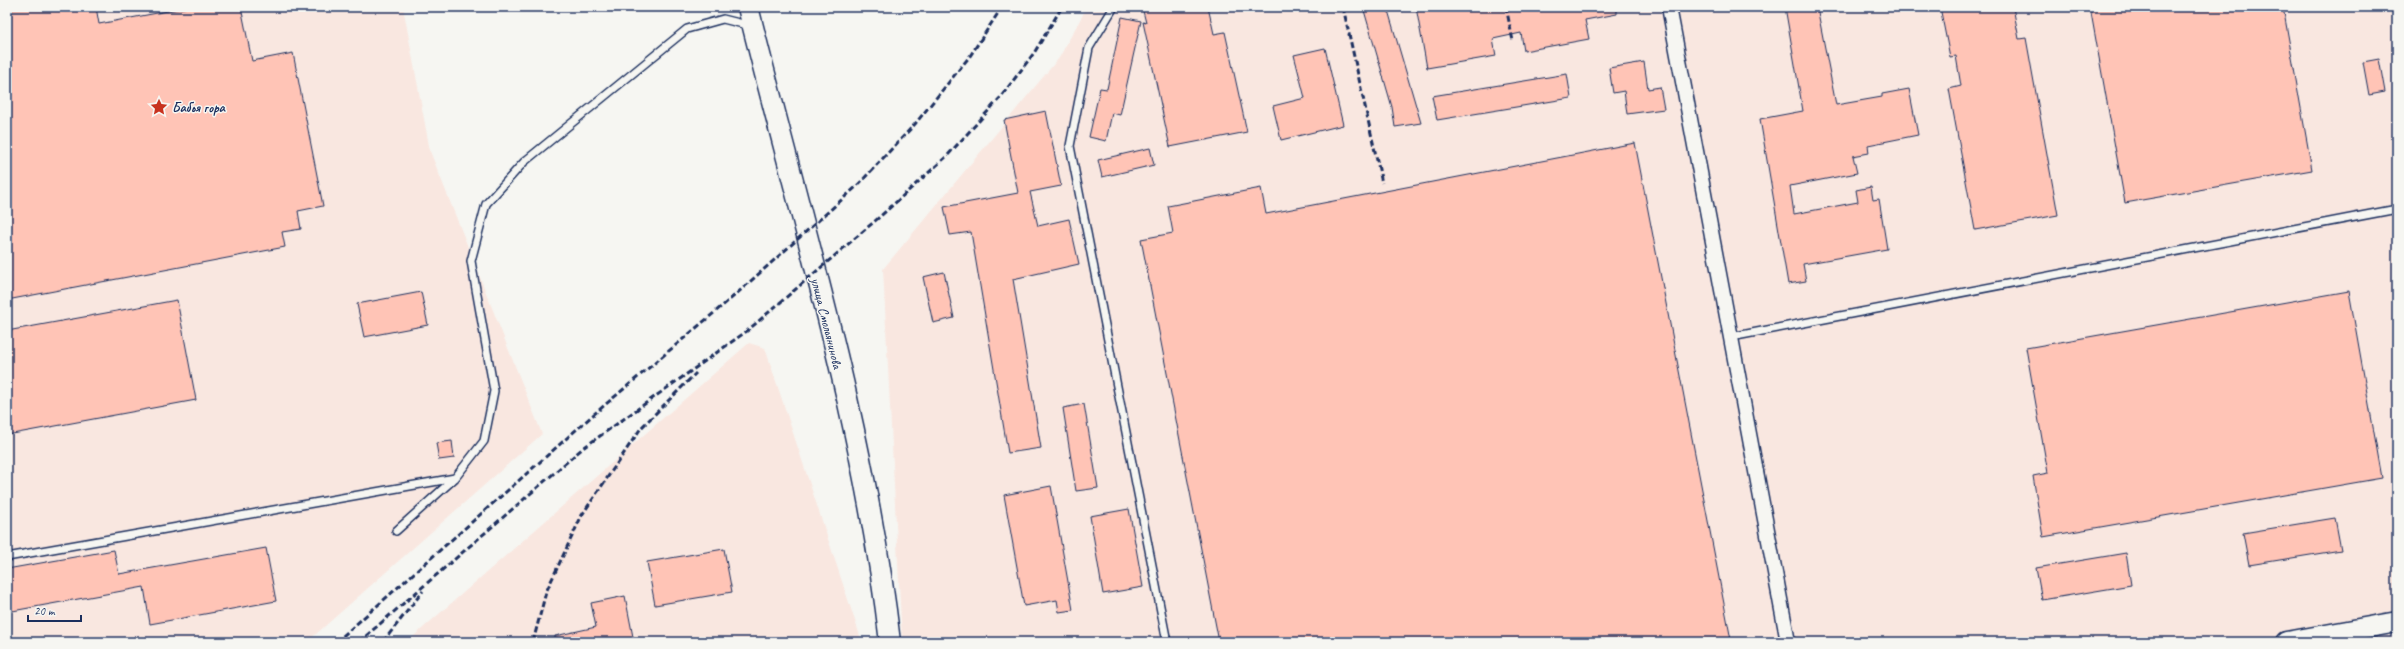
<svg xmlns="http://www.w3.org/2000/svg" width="2404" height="649" viewBox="0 0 2404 649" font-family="Caveat,sans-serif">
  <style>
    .built { fill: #f9e7e0 }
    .building { fill: #ffc4b6; stroke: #1b2f5e }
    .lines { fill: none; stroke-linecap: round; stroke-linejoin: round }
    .lane-casing { stroke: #1b2f5e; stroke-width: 10 }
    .street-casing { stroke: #1b2f5e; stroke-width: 17 }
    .secondary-casing { stroke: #1b2f5e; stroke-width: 23 }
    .lane { stroke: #f6f6f2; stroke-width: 7 }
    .street { stroke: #f6f6f2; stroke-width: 14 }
    .secondary { stroke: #f6f6f2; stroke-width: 20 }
    .rail { stroke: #1b2f5e; stroke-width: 3; stroke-dasharray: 6 3; stroke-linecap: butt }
    .labels { text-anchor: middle; stroke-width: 3; stroke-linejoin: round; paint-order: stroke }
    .poi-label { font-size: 14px; font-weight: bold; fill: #1b2f5e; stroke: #f6f6f2; text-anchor: start }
    .street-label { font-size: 14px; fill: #1b2f5e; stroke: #f6f6f2 }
  </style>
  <rect width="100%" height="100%" fill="#f6f6f2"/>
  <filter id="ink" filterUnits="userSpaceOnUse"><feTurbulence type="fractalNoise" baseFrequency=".025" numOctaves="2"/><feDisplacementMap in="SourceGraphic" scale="8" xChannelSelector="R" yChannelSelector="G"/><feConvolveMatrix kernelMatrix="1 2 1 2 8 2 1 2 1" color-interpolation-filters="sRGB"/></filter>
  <g filter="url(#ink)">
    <path class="built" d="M7,7H403L430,151L542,434L307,642H7Z
      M1087,7H2397V642H902L883,269L1059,58Z
      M749,343L765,348L862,642H407Z"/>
    <path class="building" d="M7,7H96L99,24L189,7H241L252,61L293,53L323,206L298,211L301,229L282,232L285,247L7,300Z
      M1142,7H1208L1214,34L1225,32L1247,132L1170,147L1143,22L1146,23Z
      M1363,7H1387L1421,123L1395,127L1392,107Z
      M1416,7H1617V14L1585,20L1589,39L1524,51L1521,33L1493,39L1496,56L1427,68Z
      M1785,7H1817L1836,105L1882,97V94L1909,89L1918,135L1868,145L1869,153L1853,156L1857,173L1790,186L1794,214L1858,202L1856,190L1871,187L1873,200L1879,199L1887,249L1803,264L1806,281L1788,284L1760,119L1803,111Z
      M1940,7H2013L2019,39L2026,38L2058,215L1975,230L1949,89L1961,86L1956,56L1950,57Z
      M2090,7H2283L2312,170L2125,203Z
      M1122,17L1141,21L1120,115L1112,113L1106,141L1089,137L1100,88L1107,89Z
      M1325,48L1343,125L1281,140L1273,106L1305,98L1294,55Z
      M2379,59L2385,92L2369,95L2363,62Z
      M1644,62L1648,89L1660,87L1664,109L1627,114L1624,91L1613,93L1609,68Z
      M1567,74L1571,98L1437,120L1432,96Z
      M1046,111L1061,186L1030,192L1038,226L1069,219L1079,264L1013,279L1041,448L1008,453L971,232L950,235L944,207L1018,193L1004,120Z
      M1635,143L1731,640L1720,642H1219L1141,239L1173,233L1168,206L1261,188L1266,214Z
      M1150,148L1154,165L1102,177L1098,160Z
      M944,272L954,318L933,323L923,277Z
      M2349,291L2382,478L2043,537L2033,476L2048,473L2026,348Z
      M421,292L428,325L364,337L357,304Z
      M177,300L196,400L7,435V331Z
      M1084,404L1098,488L1076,491L1063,408Z
      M452,441L454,458L439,460L436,443Z
      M1051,486L1073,610L1059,612L1057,600L1024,606L1004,495Z
      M1129,509L1143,587L1103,594L1090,516Z
      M2335,518L2341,550L2249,565L2243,533Z
      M266,548L276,601L150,624L144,587L7,612V569L114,550L119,574Z
      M724,549L732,592L655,605L647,562Z
      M2126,553L2131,585L2042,600L2036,568Z
      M625,596L634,642H555V636L596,627L591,603Z"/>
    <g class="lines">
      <g class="lane-casing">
        <path id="lane" d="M1114,7L1089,48L1070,146L1167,642
          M1731,337L2397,209
          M396,531L455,478L484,441L494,391L471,261L486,204L524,162L687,29L723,19L751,26
          M7,557L455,478"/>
      </g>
      <g class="street-casing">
        <path id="street" d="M1669,7L1788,642"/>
      </g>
      <g class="secondary-casing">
        <path id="secondary" d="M748,7C800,217 865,427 890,642
          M2287,642L2397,622"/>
      </g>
      <use href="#lane" class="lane"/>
      <use href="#street" class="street"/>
      <use href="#secondary" class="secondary"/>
      <path class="rail" d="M1343,7L1382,183
        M1506,7L1513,41
        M336,642L593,415L734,296L856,187L915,124L970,56L1002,7
        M359,642L583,448L747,331L875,221L947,156L1000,98L1034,53L1062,7
        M383,642L423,591
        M533,642L546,592L582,515L641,428L696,373"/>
    </g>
  </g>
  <defs>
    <g id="sight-bare" transform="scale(1.38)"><path d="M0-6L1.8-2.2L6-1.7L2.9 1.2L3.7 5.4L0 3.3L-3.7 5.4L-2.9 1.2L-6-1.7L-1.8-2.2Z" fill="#c8321e" stroke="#f6f6f2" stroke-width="2.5" paint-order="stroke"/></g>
  </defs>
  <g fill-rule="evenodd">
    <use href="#sight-bare" x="159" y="107"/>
  </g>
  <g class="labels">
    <g class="poi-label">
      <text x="172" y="112">Бабья гора</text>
    </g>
    <g class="street-label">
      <text transform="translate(827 323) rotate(76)" y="5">улица Смольянинова</text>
    </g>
  </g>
  <rect width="2404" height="649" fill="none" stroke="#f6f6f2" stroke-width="24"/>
  <rect x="12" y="12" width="2380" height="625" fill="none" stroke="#1b2f5e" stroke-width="1.5" filter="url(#ink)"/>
  <path d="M28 615v6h53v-6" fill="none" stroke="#1b2f5e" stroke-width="2"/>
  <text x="34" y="615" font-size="12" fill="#1b2f5e" stroke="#f6f6f2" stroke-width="3" paint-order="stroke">20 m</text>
</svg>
